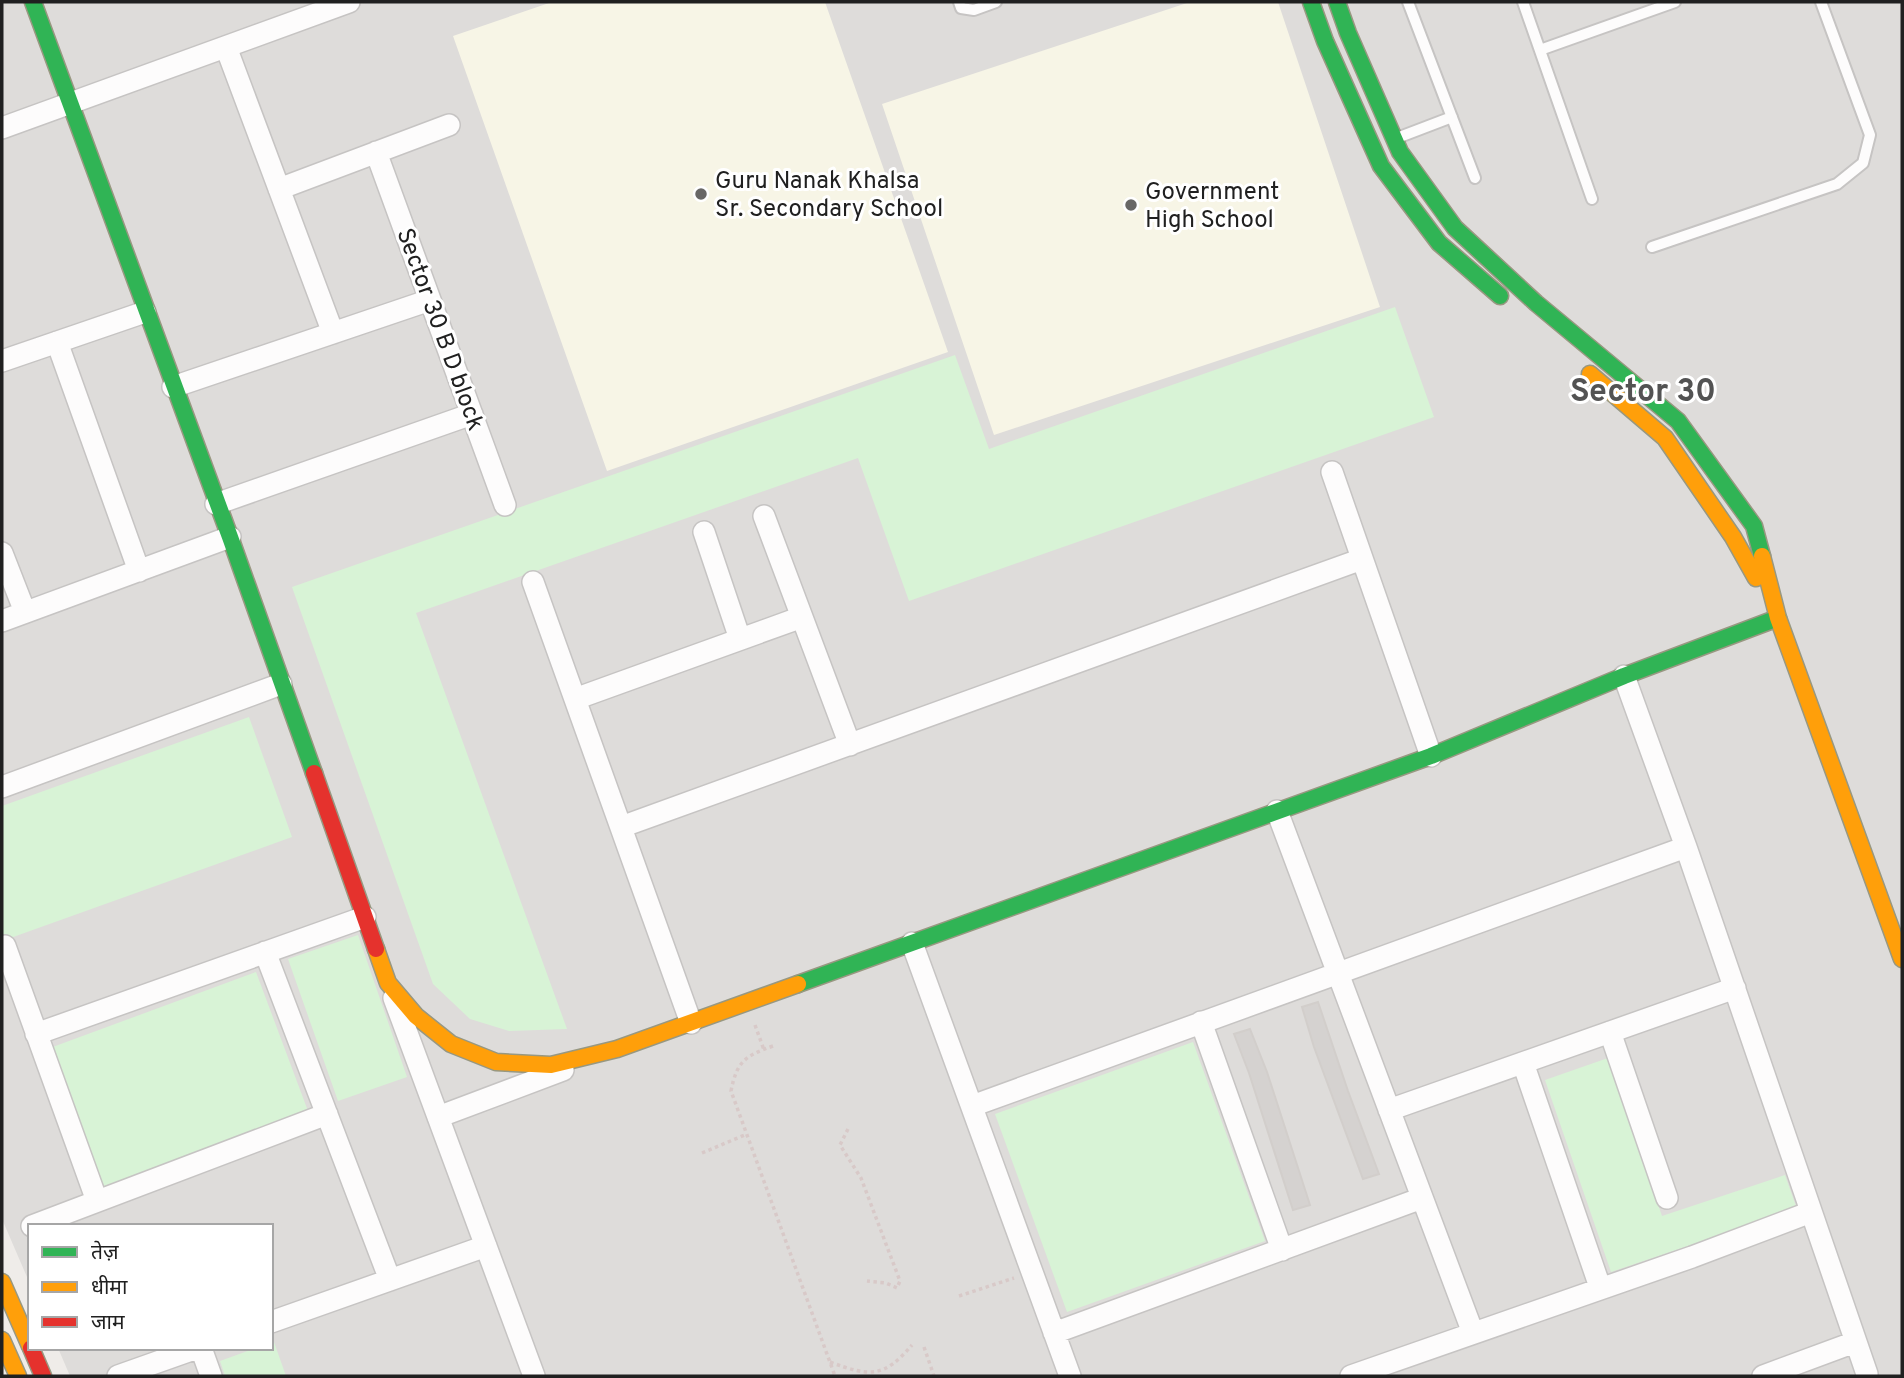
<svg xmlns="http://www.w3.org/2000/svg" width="1904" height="1378" viewBox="0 0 1904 1378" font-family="Overpass,'Noto Sans Devanagari',sans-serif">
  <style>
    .residential { fill: #dedcda }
    .education { fill: #f7f5e6 }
    .park { fill: #d8f3d6 }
    .building { fill: #d5d2d0; stroke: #d2cecb; stroke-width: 2 }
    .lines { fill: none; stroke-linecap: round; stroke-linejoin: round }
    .lane-casing { stroke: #c6c4c3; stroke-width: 14 }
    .street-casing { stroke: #c6c4c3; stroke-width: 24 }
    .fast-casing { stroke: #989881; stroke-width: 19 }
    .slow-casing { stroke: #989881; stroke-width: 19 }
    .jam-casing { stroke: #989881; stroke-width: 19 }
    .path { stroke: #d8c9c8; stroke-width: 3.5; stroke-dasharray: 3.5 3.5; stroke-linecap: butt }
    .lane { stroke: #fdfcfc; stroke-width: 10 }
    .street { stroke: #fdfcfc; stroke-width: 21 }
    .fast { stroke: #30b455; stroke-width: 16 }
    .slow { stroke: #ff9f0a; stroke-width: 16 }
    .jam { stroke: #e5322d; stroke-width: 16 }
    .poi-dot { fill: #686766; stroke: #fff; stroke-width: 2.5 }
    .labels { text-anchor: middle; stroke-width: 6; stroke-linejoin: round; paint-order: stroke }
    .poi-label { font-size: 24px; fill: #202020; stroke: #fff; text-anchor: start }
    .street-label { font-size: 24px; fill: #202020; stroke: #fff }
    .district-label { font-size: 32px; font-weight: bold; fill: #535353; stroke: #fff }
  </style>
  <rect width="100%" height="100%" fill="#efece9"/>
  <path class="residential" d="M2,2H1902V1376H70L58,1348H271V1226H30V1284L2,1219Z"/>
  <path class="education" d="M552,2H825L948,352L607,471L453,36Z
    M1190,2H1278L1380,307L994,435L882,104Z"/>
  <path class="park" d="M1395,307L1434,417L909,601L858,458L416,613L567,1029L509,1031L470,1019L433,984L292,587L955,355L989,449Z
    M249,717L292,837L2,941V806Z
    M358,935L407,1077L338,1101L288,959Z
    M256,972L308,1111L102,1187L50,1048Z
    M1193,1042L1265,1241L1067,1312L995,1114Z
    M1608,1058L1662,1216L1785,1175L1797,1209L1611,1272L1545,1080Z
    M274,1342L286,1376H225L220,1361L256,1348H271V1343Z"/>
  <path class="building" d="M1318,1002L1348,1091L1379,1174L1363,1179L1314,1047L1302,1007Z
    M1250,1029L1267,1072L1310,1205L1293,1210L1249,1073L1234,1034Z"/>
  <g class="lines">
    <g class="lane-casing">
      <path id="lane" d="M959,2L961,8L974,10L996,2
        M1408,2L1475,178
        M1523,2L1592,199
        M1540,50L1675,2
        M1397,138L1452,117
        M1652,247L1837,184L1863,163L1870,135L1821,2"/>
    </g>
    <g class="street-casing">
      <path id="street" d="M226,47L333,333
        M2,128L349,2
        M376,152L505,505
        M279,189L449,125
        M57,342L139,571
        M2,361L145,312
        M173,387L430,300
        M1332,472L1431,756
        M216,504L472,414
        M764,516L850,745
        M704,532L740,639
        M2,553L25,612
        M533,582L691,1023
        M2,621L230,537
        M1624,676L1686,847L1867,1374
        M575,699L802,617
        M2,787L281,684
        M1277,811L1473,1333
        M621,827L1362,559
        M912,943L1070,1376
        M5,946L97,1201
        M265,952L390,1280
        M394,998L534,1376
        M1201,1022L1282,1250
        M1610,1032L1667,1198
        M36,1034L365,917
        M1523,1063L1600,1287
        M972,1106L1686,847
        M1389,1110L1735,988
        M438,1117L563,1070
        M32,1226L327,1114
        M271,1322L486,1246
        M1054,1333L1422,1198
        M201,1348L211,1376
        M118,1376L197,1348
        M1351,1376L1692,1257L1811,1212
        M1763,1376L1855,1342"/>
    </g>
    <g class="fast-casing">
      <path id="fast" d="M33,2L230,537L314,773
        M1311,2L1325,41L1381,166L1439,243L1500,296
        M1337,2L1348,33L1400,152L1455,228L1536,303L1678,421L1754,526L1762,556
        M798,984L1431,756L1624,676L1778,618"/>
    </g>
    <g class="slow-casing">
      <path id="slow" d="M1590,374L1665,438L1733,537L1756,578
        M1762,556L1778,618L1902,959
        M376,949L388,983L416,1016L451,1044L496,1062L551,1065L617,1049L798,984
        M2,1282L30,1346
        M2,1340L18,1376"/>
    </g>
    <g class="jam-casing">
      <path id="jam" d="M314,773L376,949
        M31,1348L43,1376"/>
    </g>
    <path class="path" d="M755,1025L764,1050
      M773,1046C745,1056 737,1061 731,1091L835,1376
      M848,1129L840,1145L861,1178L900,1281L897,1288L886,1283L867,1281
      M702,1153L747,1134
      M959,1296L1014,1278
      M924,1347L934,1376
      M830,1362C870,1377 884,1378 912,1345"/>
    <use href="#lane" class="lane"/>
    <use href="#street" class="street"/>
    <use href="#fast" class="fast"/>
    <use href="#slow" class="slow"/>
    <use href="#jam" class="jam"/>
  </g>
  <g class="poi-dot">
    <circle cx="701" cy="194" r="7"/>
    <circle cx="1131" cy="205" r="7"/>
  </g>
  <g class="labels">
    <g class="poi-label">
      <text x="715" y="188">Guru Nanak Khalsa<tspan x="715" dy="28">Sr. Secondary School</tspan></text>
      <text x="1145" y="199">Government<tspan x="1145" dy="28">High School</tspan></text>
    </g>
    <g class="street-label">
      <text transform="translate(441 329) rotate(70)" y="8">Sector 30 B D block</text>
    </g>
    <g class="district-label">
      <text x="1643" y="401">Sector 30</text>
    </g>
  </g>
  <rect width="1904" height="1378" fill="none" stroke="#202020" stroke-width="7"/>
  <rect x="28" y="1224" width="245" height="126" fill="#ffffff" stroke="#a6a6a6" stroke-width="2"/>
  <rect x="42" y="1247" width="35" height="10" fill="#30b455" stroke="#a6a6a6" stroke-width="2"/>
  <text x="91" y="1259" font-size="21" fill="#202020">तेज़</text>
  <rect x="42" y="1282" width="35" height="10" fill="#ff9f0a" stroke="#a6a6a6" stroke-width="2"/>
  <text x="91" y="1294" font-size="21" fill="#202020">धीमा</text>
  <rect x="42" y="1317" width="35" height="10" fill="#e5322d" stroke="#a6a6a6" stroke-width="2"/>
  <text x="91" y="1329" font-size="21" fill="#202020">जाम</text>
</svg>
